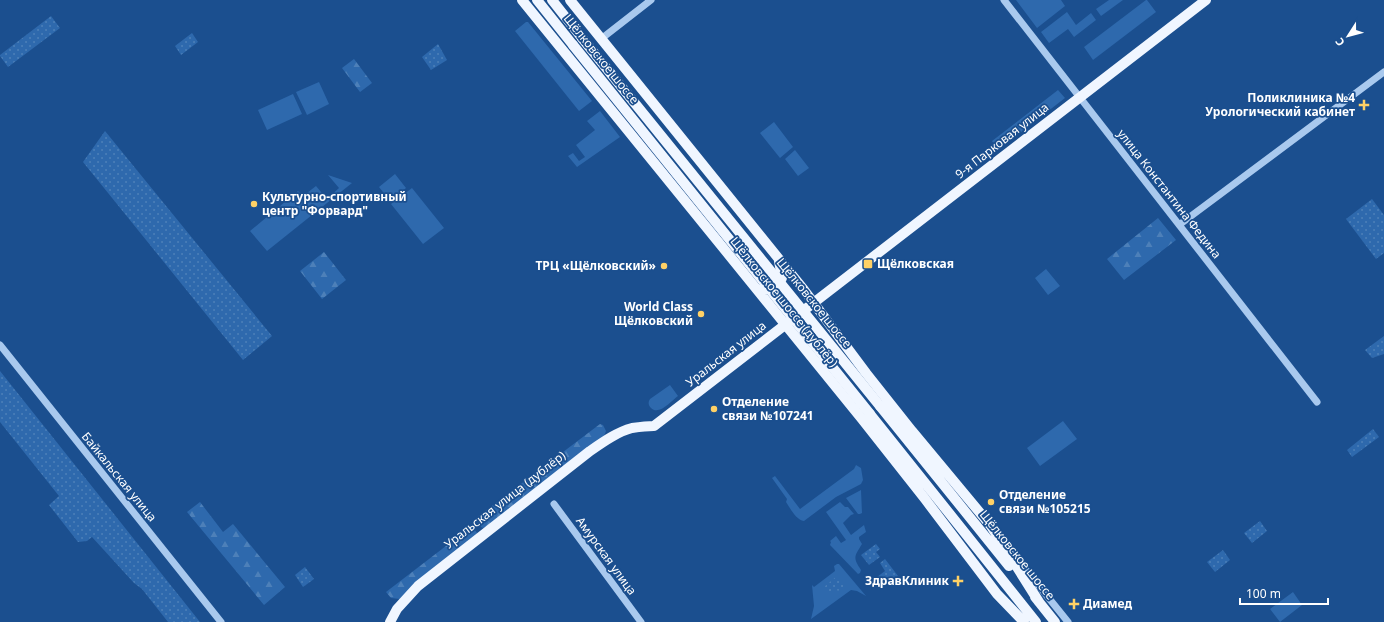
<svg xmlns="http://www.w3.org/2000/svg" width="1384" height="622" viewBox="0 0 1384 622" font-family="'Noto Sans',sans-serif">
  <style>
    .grass { fill: #2e69ad }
    .forest { fill: url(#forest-firs) }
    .park { fill: url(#park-dots) }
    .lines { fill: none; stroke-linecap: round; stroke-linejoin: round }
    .minor { stroke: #a9c9ee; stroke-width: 7 }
    .major { stroke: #f0f6ff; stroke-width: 10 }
    .major-bridge { stroke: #f0f6ff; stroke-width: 10 }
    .poi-dot { fill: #ffd166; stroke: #1b4f8f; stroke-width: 1.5 }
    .labels { text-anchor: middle; stroke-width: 3.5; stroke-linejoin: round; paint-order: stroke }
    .street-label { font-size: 12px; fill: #fff; stroke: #1b4f8f }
    .poi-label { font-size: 12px; font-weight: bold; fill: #fff; stroke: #1b4f8f; text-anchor: start }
  </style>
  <defs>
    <pattern id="forest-firs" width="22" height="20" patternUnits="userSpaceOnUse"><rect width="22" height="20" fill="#2e69ad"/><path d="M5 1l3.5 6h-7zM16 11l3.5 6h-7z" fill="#4d80b9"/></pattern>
    <pattern id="park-dots" width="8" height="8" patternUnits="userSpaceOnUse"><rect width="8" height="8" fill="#2e69ad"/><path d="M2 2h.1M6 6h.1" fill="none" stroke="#4d80b9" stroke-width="1.8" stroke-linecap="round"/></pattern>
  </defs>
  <rect width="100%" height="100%" fill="#1b4f8f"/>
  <path class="grass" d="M1016,0H1061L1065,6L1037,28Z
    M1109,0H1123L1101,16L1096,9Z
    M1146,0H1147L1156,12L1093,60L1084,47Z
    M1067,12L1076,25L1091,13L1096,20L1074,37L1068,29L1049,43L1041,32Z
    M526,22H528L592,101L579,111L515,31Z
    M319,82L329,104L307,115L296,92Z
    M1058,90L1065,98L998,150L992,141Z
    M293,94L302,114L267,130L258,110Z
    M600,111L620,137L577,167L568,156L573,153L579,161L585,157L576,145L595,130L587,121Z
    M774,122L793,147L780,158L760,133Z
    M795,150L809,168L798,176L785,159Z
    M395,174L406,188L390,201L379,187Z
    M328,175L352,183L267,251L250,231L298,191L303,196L316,186L327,199L339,188Z
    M412,188L444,228L423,244L391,204Z
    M1046,269L1060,286L1048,295L1035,278Z
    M670,385L678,396C671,401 659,416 651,408C648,405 648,402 650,399Z
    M1063,421L1077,439L1040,466L1027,448Z
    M856,465L861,468L863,480L861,484L836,497L804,521C796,520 790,508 786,502L787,499L772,478L775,476L800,509L854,469Z
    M861,490L862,513L860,514H858L846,498Z
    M840,502L845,507H848L854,514L851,515L843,523L851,535L864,525L866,532L859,537V539L862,544C855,556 852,557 861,570L860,573L858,574L830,545L831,542L830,541L836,536L841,543L846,540L826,512Z
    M837,564H839L866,596L857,591L851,590L811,619L814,606L812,585L814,587L835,571L834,566Z
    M1293,592L1302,605L1280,622L1270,609Z"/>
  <path class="forest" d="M354,59L372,83L360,92L342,68Z
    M1158,218L1176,240L1124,280L1107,259Z
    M324,252L346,280L322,299L300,271Z
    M600,424L603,425L606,431L604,436L487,527L483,528L479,526L476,518Z
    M200,502L223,532L233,524L285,587L264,605L187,512Z
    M472,526L477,533L475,536L415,583L400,599L391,598L386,592Z"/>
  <path class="park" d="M51,16L60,28L8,67L0,56V55Z
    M192,33L198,42L181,55L175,46Z
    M438,44L447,60L431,70L422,57Z
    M105,131L272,336L243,360L83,162Z
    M1372,199L1384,215V253L1376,259L1346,219Z
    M1384,336V354L1372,358L1365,350Z
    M0,371L200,622H168L142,589L134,583L92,537L87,541L78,542L49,505L59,496L0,422Z
    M1373,429L1379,437L1352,457L1347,450Z
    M1260,521L1267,531L1252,543L1244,533Z
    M876,544L880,549L876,552L880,557L869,565L861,555Z
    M1223,550L1230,560L1215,572L1207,562Z
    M885,559L898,576L885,586L877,577L885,571L880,563Z
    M305,567L314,579L303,587L295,575Z
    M837,576L845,585L838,591L835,588L829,593L824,587Z"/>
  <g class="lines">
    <path class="minor" d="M1004,0L1317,402
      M601,39L651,0
      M1179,225L1384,72
      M0,345L221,622
      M554,504L641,622
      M1014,555L1068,622"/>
    <path class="major" d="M522,0L862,419L925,499L997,594L1024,622
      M537,0L573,45
      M552,0L582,38
      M570,0L804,290L866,373L912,431L991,526L1039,602
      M762,289C772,290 777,286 782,278L779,261
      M880,406L1009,566
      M870,414L1036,622
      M1035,597L1055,622
      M390,622L397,609L418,586L590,451C603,442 617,432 632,428C639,427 647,426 654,426L1206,0"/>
    <path class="major-bridge" d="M582,38L880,406
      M573,45L870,414"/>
  </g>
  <g class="poi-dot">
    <path d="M1362 99h4v4h4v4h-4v4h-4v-4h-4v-4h4z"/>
    <circle cx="254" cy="204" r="4"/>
    <rect x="863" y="259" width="10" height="10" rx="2"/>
    <circle cx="664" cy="266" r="4"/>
    <circle cx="701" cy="314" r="4"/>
    <circle cx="714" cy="409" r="4"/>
    <circle cx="991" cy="502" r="4"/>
    <path d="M956 575h4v4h4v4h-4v4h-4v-4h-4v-4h4z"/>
    <path d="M1072 598h4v4h4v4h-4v4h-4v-4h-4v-4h4z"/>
  </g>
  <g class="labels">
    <g class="street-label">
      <text transform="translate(601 59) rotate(51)" y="4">Щёлковское шоссе</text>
      <text transform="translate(1002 141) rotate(-38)" y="4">9-я Парковая улица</text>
      <text transform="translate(1169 194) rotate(52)" y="4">улица Константина Федина</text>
      <text transform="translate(784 302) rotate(51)" y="4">Щёлковское шоссе (дублёр)</text>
      <text transform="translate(814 303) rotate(51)" y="4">Щёлковское шоссе</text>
      <text transform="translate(726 354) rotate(-38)" y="4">Уральская улица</text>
      <text transform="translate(119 477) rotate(51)" y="4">Байкальская улица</text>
      <text transform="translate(505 500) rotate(-38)" y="4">Уральская улица (дублёр)</text>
      <text transform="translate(1017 555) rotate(51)" y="4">Щёлковское шоссе</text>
      <text transform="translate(606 556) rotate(54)" y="4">Амурская улица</text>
    </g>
    <g class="poi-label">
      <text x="1355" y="102" text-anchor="end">Поликлиника №4<tspan x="1355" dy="14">Урологический кабинет</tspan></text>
      <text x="262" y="201">Культурно-спортивный<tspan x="262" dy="14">центр "Форвард"</tspan></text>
      <text x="877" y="268">Щёлковская</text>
      <text x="656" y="270" text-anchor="end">ТРЦ «Щёлковский»</text>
      <text x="693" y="311" text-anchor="end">World Class<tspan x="693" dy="14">Щёлковский</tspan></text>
      <text x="722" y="406">Отделение<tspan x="722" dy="14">связи №107241</tspan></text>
      <text x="999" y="499">Отделение<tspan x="999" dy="14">связи №105215</tspan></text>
      <text x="949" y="585" text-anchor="end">ЗдравКлиник</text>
      <text x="1083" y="608">Диамед</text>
    </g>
  </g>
  <g transform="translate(1348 36) rotate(234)" stroke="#1b4f8f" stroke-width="3" paint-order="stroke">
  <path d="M0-3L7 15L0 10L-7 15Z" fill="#ffffff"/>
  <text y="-6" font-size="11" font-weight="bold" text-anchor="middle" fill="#ffffff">С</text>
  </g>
  <path d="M1240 598v6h88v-6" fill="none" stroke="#ffffff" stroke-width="2"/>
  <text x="1246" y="598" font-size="12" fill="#ffffff" stroke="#1b4f8f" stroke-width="3" paint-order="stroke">100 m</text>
</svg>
